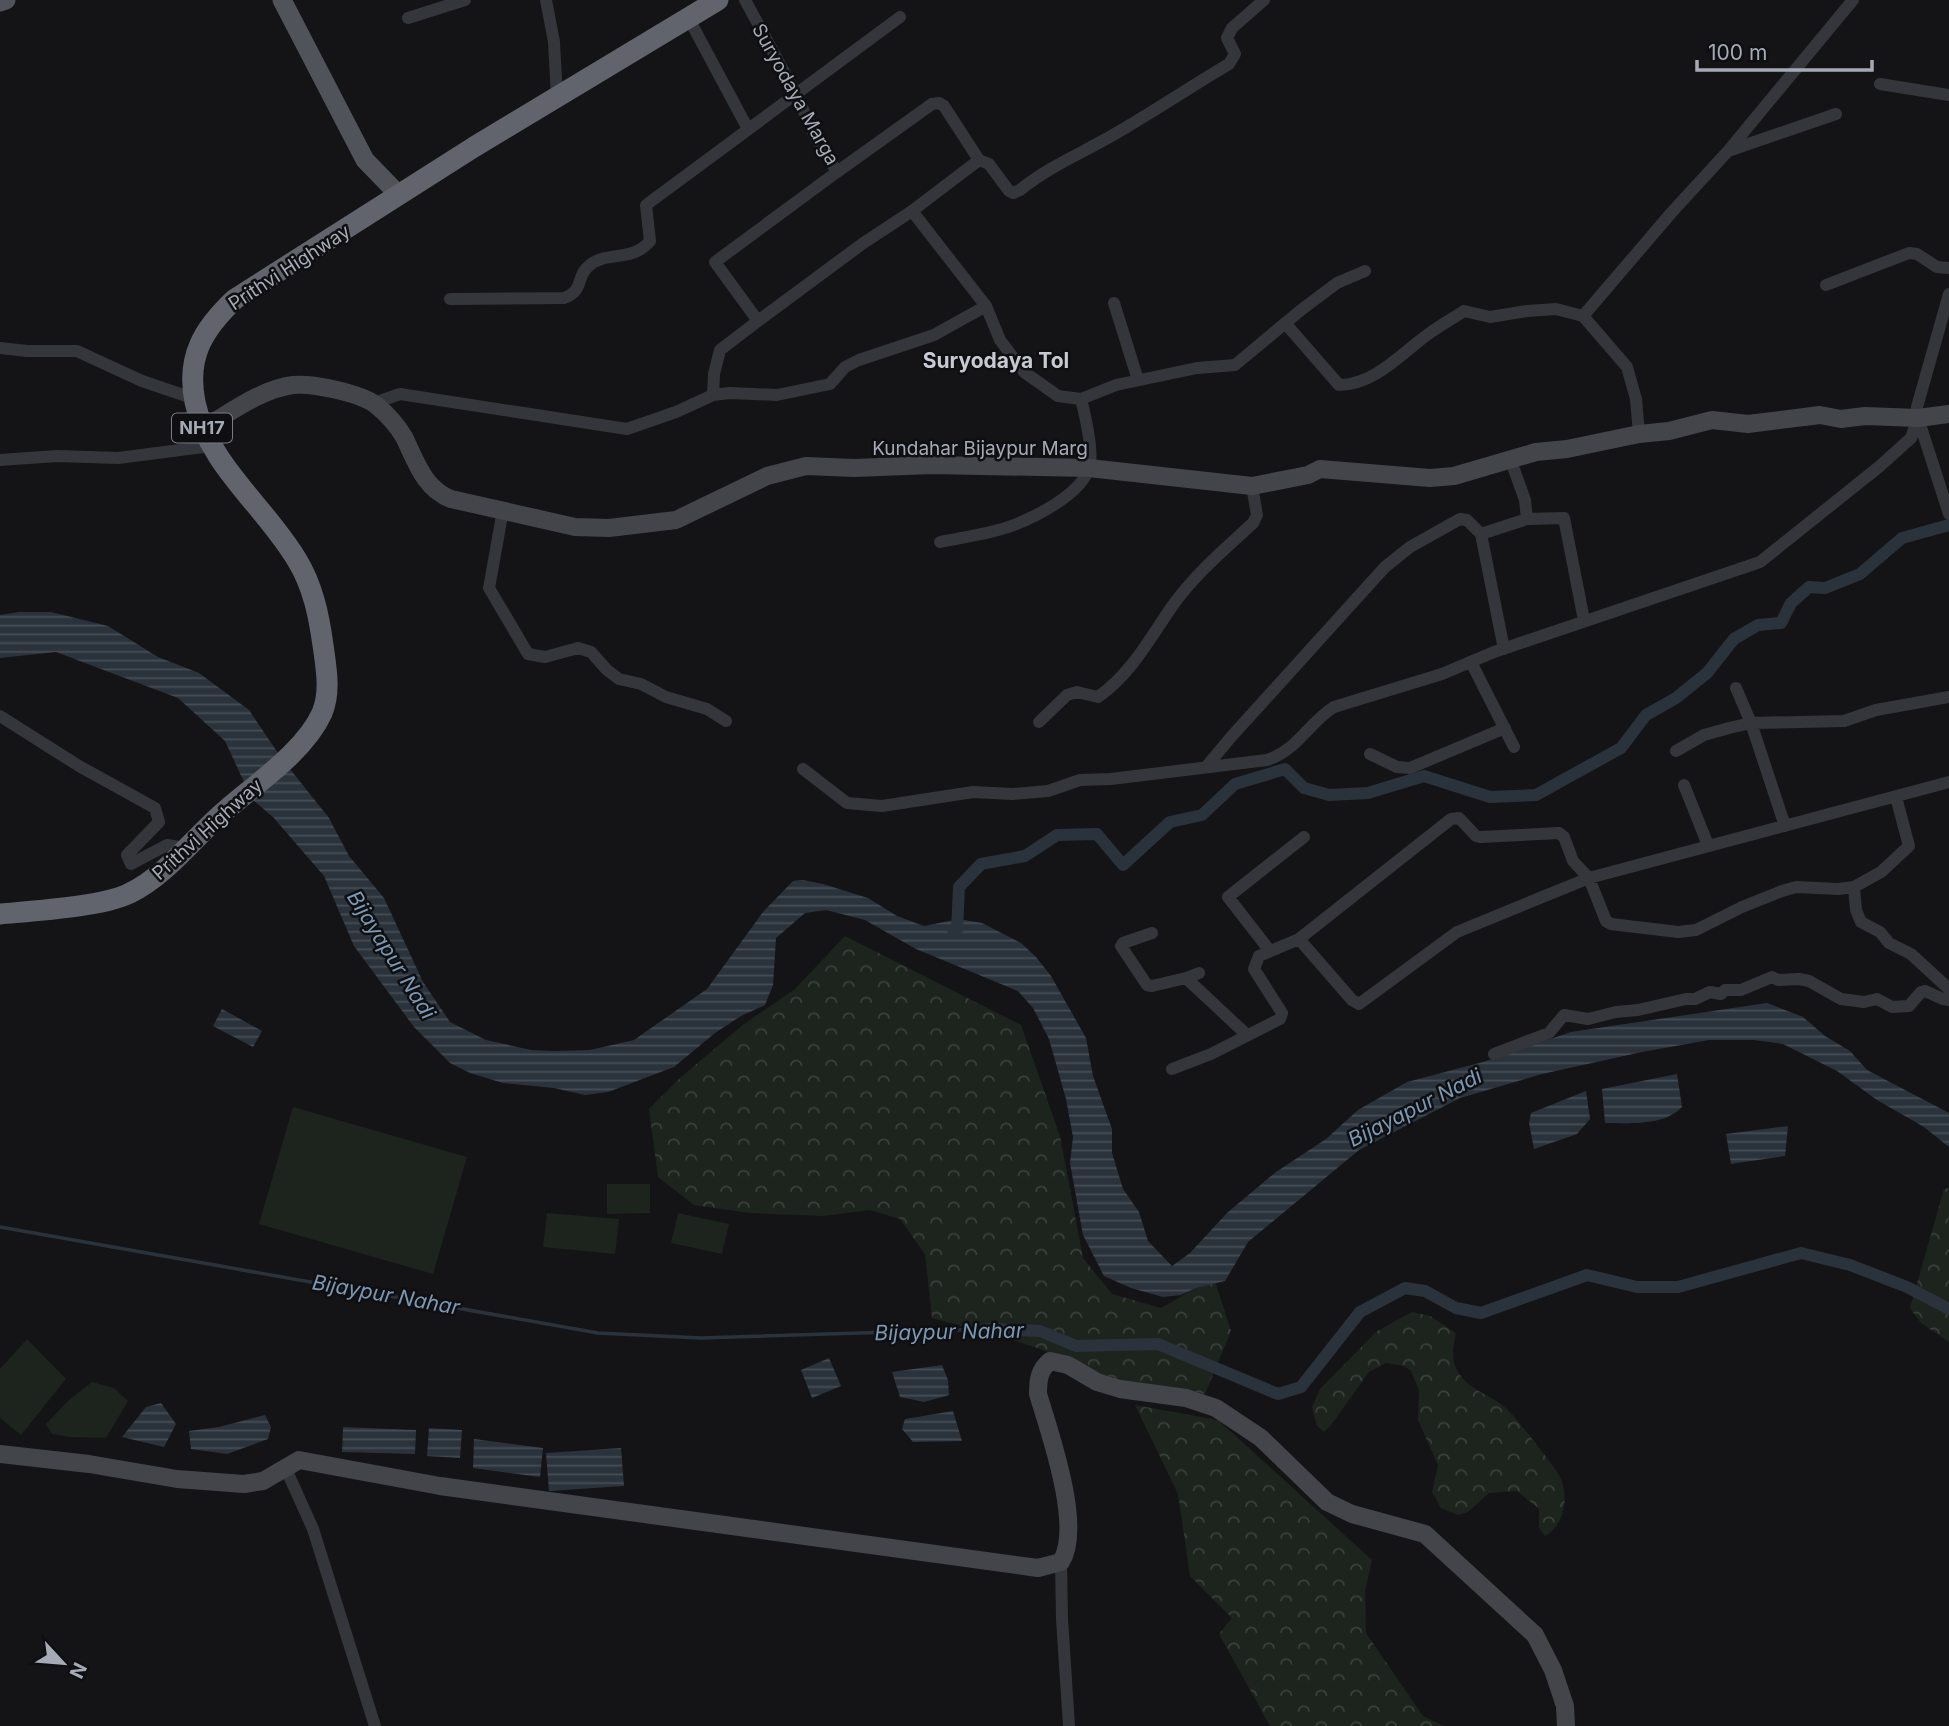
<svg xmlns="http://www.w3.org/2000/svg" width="1949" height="1726" viewBox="0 0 1949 1726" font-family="Inter,sans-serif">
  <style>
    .green { fill: #1c241d }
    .forest { fill: url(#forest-crowns) }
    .water { fill: url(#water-rules) }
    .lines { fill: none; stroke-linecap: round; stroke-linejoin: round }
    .stream { stroke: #2a333b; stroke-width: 3.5 }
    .canal { stroke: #2a333b; stroke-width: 12 }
    .street { stroke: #35363b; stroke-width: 12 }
    .secondary { stroke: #43454b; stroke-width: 18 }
    .primary { stroke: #51535b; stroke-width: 19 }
    .highway { stroke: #61646d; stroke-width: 21 }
    .labels { text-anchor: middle; stroke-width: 5; stroke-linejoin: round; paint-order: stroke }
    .shield { fill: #0f0f11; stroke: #787c85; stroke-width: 2 }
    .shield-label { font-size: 18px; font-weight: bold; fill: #a5aab7 }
    .street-label { font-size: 19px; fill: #a5aab7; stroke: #0f0f11 }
    .neighbourhood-label { font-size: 21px; font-weight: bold; fill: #c7cad3; stroke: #0f0f11 }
    .water-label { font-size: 21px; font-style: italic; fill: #7a98b4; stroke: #0f0f11 }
  </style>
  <defs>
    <pattern id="forest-crowns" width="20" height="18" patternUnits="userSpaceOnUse" patternTransform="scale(1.75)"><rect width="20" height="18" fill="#1c241d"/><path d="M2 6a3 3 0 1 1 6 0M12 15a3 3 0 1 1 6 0" fill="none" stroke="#3a413c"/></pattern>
    <pattern id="water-rules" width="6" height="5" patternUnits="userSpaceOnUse" patternTransform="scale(1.75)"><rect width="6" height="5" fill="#2a333b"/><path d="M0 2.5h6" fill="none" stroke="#464e55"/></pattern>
  </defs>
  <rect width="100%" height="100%" fill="#141416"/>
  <path class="green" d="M293,1107L467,1157L433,1274L259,1224Z
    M607,1184H650V1213L607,1214Z
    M547,1213L619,1219L615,1254L543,1247Z
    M678,1213L729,1224L722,1254L671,1243Z
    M27,1339L66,1379L21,1435L0,1418V1369Z
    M92,1382L114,1388L128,1401L106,1438L71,1437L52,1434L46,1424L70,1399Z"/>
  <path class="forest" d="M845,936L1021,1025L1060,1136L1083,1258L1112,1294L1161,1308L1214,1278L1231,1331L1205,1394L1148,1388L1087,1370L1055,1354L1004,1337L932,1318L925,1254L900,1219L870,1210L823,1216L750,1213L694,1205L658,1177L649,1109L681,1077L744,1024L795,989Z
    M1949,1188V1342L1921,1323L1910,1308L1944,1189Z
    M1412,1312L1430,1316L1456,1333C1453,1348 1450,1361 1460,1375C1472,1392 1494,1396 1508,1410C1516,1418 1558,1470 1561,1479C1569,1498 1564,1526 1545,1536L1539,1528V1509L1517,1491L1489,1493L1468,1512L1458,1515L1441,1508L1432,1492L1438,1465L1418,1420L1419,1390L1411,1371L1404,1366L1386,1363L1369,1372L1331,1425L1324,1432L1317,1426L1312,1407L1320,1389L1377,1331Z
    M1135,1405L1218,1420L1372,1560L1365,1591L1366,1633L1423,1716L1444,1726H1270L1219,1634L1232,1618L1190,1576L1178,1494Z"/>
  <path class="water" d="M19,612H51L108,626L158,657L199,673L249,710L282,759L329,818L349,856L384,898L423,982L450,1022L486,1040L531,1050L553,1051L590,1050L634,1040L707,989L763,912L793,881L803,880L823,884L868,898L897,916L924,926L959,919L982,923L1021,943L1036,957L1051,976L1086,1038L1093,1076L1112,1129V1153L1123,1189L1139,1212L1148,1241L1172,1266L1190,1253L1227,1213L1276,1172L1326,1139L1358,1110L1407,1082L1483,1062L1571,1032L1767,1003L1803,1017L1825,1036L1850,1051L1867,1070L1949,1113V1147L1924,1127L1877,1100L1837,1071L1783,1044L1754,1040H1709L1642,1052L1542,1074L1460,1098L1359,1150L1248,1242L1225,1281L1196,1288L1181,1295L1163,1297L1131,1288L1104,1276L1083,1235L1070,1163L1073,1137L1066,1099L1049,1039L1033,1008L1018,991L916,949L865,920L826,910L805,913L776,938L773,985L765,1005L741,1016L715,1033L674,1067L608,1092L585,1095L554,1088L503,1083L470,1073L450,1063L414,1027L354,946L324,876L273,817L252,799L225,741L178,698L56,652L0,658V615Z
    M222,1009L262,1031L253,1047L213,1026Z
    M1677,1074L1682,1107C1664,1126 1630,1123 1605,1123L1602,1089Z
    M1586,1091L1590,1119L1577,1134L1534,1149L1529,1123L1531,1113Z
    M1788,1126L1785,1156L1731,1164L1726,1134Z
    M829,1358L841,1386L812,1398L801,1370Z
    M942,1365L948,1380L949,1395L924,1402L900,1397L892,1372Z
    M161,1403L176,1424L164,1447L122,1437L146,1407Z
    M953,1411L962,1441L913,1442L902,1429L905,1419Z
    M265,1415L271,1427L268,1439L227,1454L191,1449L189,1431L219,1427Z
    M343,1427L416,1430L415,1454L342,1452Z
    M429,1428L462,1430L460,1458L427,1456Z
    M474,1439L543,1448L540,1477L473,1468Z
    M621,1448L624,1486L549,1491L546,1453Z"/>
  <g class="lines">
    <path class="stream" d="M0,1227L598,1333L701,1338L989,1329"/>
    <path class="canal" d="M953,930H957L959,887L981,864L1025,856L1057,835L1097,834L1123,865L1170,822L1202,815L1235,784L1285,769L1304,788L1329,795L1368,793L1424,776L1490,797L1536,795L1621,748L1646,715L1676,698L1707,673L1734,639L1758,625L1781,623L1791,603L1809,587L1825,588L1860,574L1902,538L1949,525
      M989,1329L1040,1331L1076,1346L1158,1344L1278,1394L1301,1387L1360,1312L1405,1288L1425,1291L1456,1308L1481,1313L1587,1275L1637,1287H1678L1801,1253L1850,1265L1907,1287L1949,1309"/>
    <path class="street" d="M546,0L554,42L557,98
      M745,0L796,94L815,136L837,172L932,104L939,103L944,106L979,160L912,211L986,306L1000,340L1024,372L1058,396L1081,399L1116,385L1197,368L1235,365L1301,310L1337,283L1365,271
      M408,18L465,0
      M689,19L748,129
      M1880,84L1949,95
      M1728,151L1853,0
      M979,160L989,164L1009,191L1013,193L1020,190C1048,167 1082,153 1113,135C1153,112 1190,87 1229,64L1235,54L1227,38L1232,28L1264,0
      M837,172L715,262L758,321L862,244L912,211
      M1826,285L1909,253L1917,254L1937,267L1949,268
      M1949,294L1917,407L1918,418L1949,514
      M450,299L564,298C585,291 575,276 590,265C607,251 633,262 650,241L646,205L900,17
      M1114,303L1138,380
      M1285,323L1339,385C1374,385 1401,354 1427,335C1439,326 1452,319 1464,311L1490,317L1527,311L1556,309L1583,316
      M0,348L27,351H77L142,381L195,399
      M713,395L730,393L777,395L830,384L845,367L859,360L934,335L986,306
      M374,403L400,394L627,429L676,412L713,395L714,374L720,350L758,321
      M1639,434L1636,399L1627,367L1583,316L1672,212L1728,151L1836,114
      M0,460L57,456L118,458L211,446
      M1511,461L1525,500L1527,519
      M503,510L489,588L528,654L545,657L578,648L591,652L607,670L619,679L641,684L666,697L707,709L726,721
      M1481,534L1504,649
      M940,542C964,537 991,534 1014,525C1037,516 1081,494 1089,468C1094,454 1085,415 1081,399
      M1471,662L1514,747
      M1736,688L1751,723L1785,826
      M0,716L79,766L155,808L159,822L127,855L131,864L167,845L185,848
      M1039,722L1067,695L1077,692L1098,697C1132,673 1150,638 1173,605C1196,573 1225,549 1253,523L1257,515L1252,486
      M1676,751L1704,735L1729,728L1751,723L1844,721L1876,710L1949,697
      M1370,754L1397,767L1410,768L1505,728
      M1206,767L1231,737L1385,567L1410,547L1460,519L1467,520L1481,534L1527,519L1564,518L1584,620
      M803,769L847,803L882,806L973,792L1012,794L1048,791L1080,780L1111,779L1267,760C1299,749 1307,724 1334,707L1442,674L1494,652L1760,562L1880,466L1911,438L1918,418
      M1684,785L1708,845
      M1854,887L1856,910L1861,922L1880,932L1889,943L1911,954L1949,989
      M1152,933L1123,943L1121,946L1147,985L1152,986L1186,978L1247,1035
      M1299,939L1352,1000L1359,1004L1457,932L1589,878L1949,782
      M1270,951L1228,897L1304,837
      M1186,978L1199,973
      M1494,1054L1549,1033L1564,1015L1588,1019L1616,1012L1638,1010L1686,999H1695L1710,992L1721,994L1725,990H1741L1772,977L1778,980L1799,979L1809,981L1841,999L1864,1002L1877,999L1892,1007L1909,1006L1921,992L1925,991L1943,999L1949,1000
      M1172,1069L1211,1054L1280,1019L1282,1013L1254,969L1259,956L1299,939L1451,819L1459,818L1476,836L1480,837L1559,833L1564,837L1573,861L1589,878L1606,921L1611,924L1678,932L1696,930L1742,907L1782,891L1796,887L1838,889L1854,887L1881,872L1909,846L1896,797
      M286,1469L313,1529L375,1726
      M1061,1562L1062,1619L1069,1726"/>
    <path class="secondary" d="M202,429C230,413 261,389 293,385C313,383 360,393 376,405C387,414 397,425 404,437C416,461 424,489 451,499L575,527L609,528L676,520L767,476L806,466L854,468L932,465L1089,468L1252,486L1308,475L1320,469L1430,478L1454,476L1536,452L1567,449L1639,434L1669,431L1712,420L1748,424L1820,415L1841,419L1865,416L1918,418L1949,414
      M0,1454L89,1464L177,1479L244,1484L263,1481L299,1460L440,1486L1038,1568L1061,1562C1083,1527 1050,1434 1038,1394C1038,1380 1039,1370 1050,1361L1068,1365L1097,1382L1120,1389L1186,1398L1216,1408L1261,1438L1327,1502L1352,1514L1425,1534L1535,1635L1553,1670L1565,1706L1566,1726"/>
    <path class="primary" d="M282,0L365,160L399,195
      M0,2L6,0"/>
    <path class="highway" d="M0,914C32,911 103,907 130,893C167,875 195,836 226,810C257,783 305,751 322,713C331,692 326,667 323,645C319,616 313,586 297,560C265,506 208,465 195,402C186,357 203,329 235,299L474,147L718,0"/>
  </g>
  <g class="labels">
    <rect class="shield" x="172" y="413.5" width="60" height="29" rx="5"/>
    <g class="shield-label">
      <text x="202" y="434">NH17</text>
    </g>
    <g class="street-label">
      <text transform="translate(796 94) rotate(61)" y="7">Suryodaya Marga</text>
      <text transform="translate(289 267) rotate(-33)" y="7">Prithvi Highway</text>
      <text x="980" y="455">Kundahar Bijaypur Marg</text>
      <text transform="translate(207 829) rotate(-42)" y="7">Prithvi Highway</text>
    </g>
    <g class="neighbourhood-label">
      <text x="996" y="368">Suryodaya Tol</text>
    </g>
    <g class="water-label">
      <text transform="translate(391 955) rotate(58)" y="7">Bijayapur Nadi</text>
      <text transform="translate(1415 1108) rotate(-27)" y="7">Bijayapur Nadi</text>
      <text transform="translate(386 1295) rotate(10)" y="7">Bijaypur Nahar</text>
      <text transform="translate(949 1332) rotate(-1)" y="7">Bijaypur Nahar</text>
    </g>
  </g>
  <g transform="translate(63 1663) rotate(116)" stroke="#0f0f11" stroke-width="5" paint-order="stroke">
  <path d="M0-5L12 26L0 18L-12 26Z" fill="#a5aab7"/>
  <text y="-10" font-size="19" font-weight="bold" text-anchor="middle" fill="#a5aab7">N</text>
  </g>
  <path d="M1697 60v10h175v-10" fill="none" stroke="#a5aab7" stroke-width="3.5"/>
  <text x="1708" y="60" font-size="21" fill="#a5aab7" stroke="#0f0f11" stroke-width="5" paint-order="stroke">100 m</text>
</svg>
